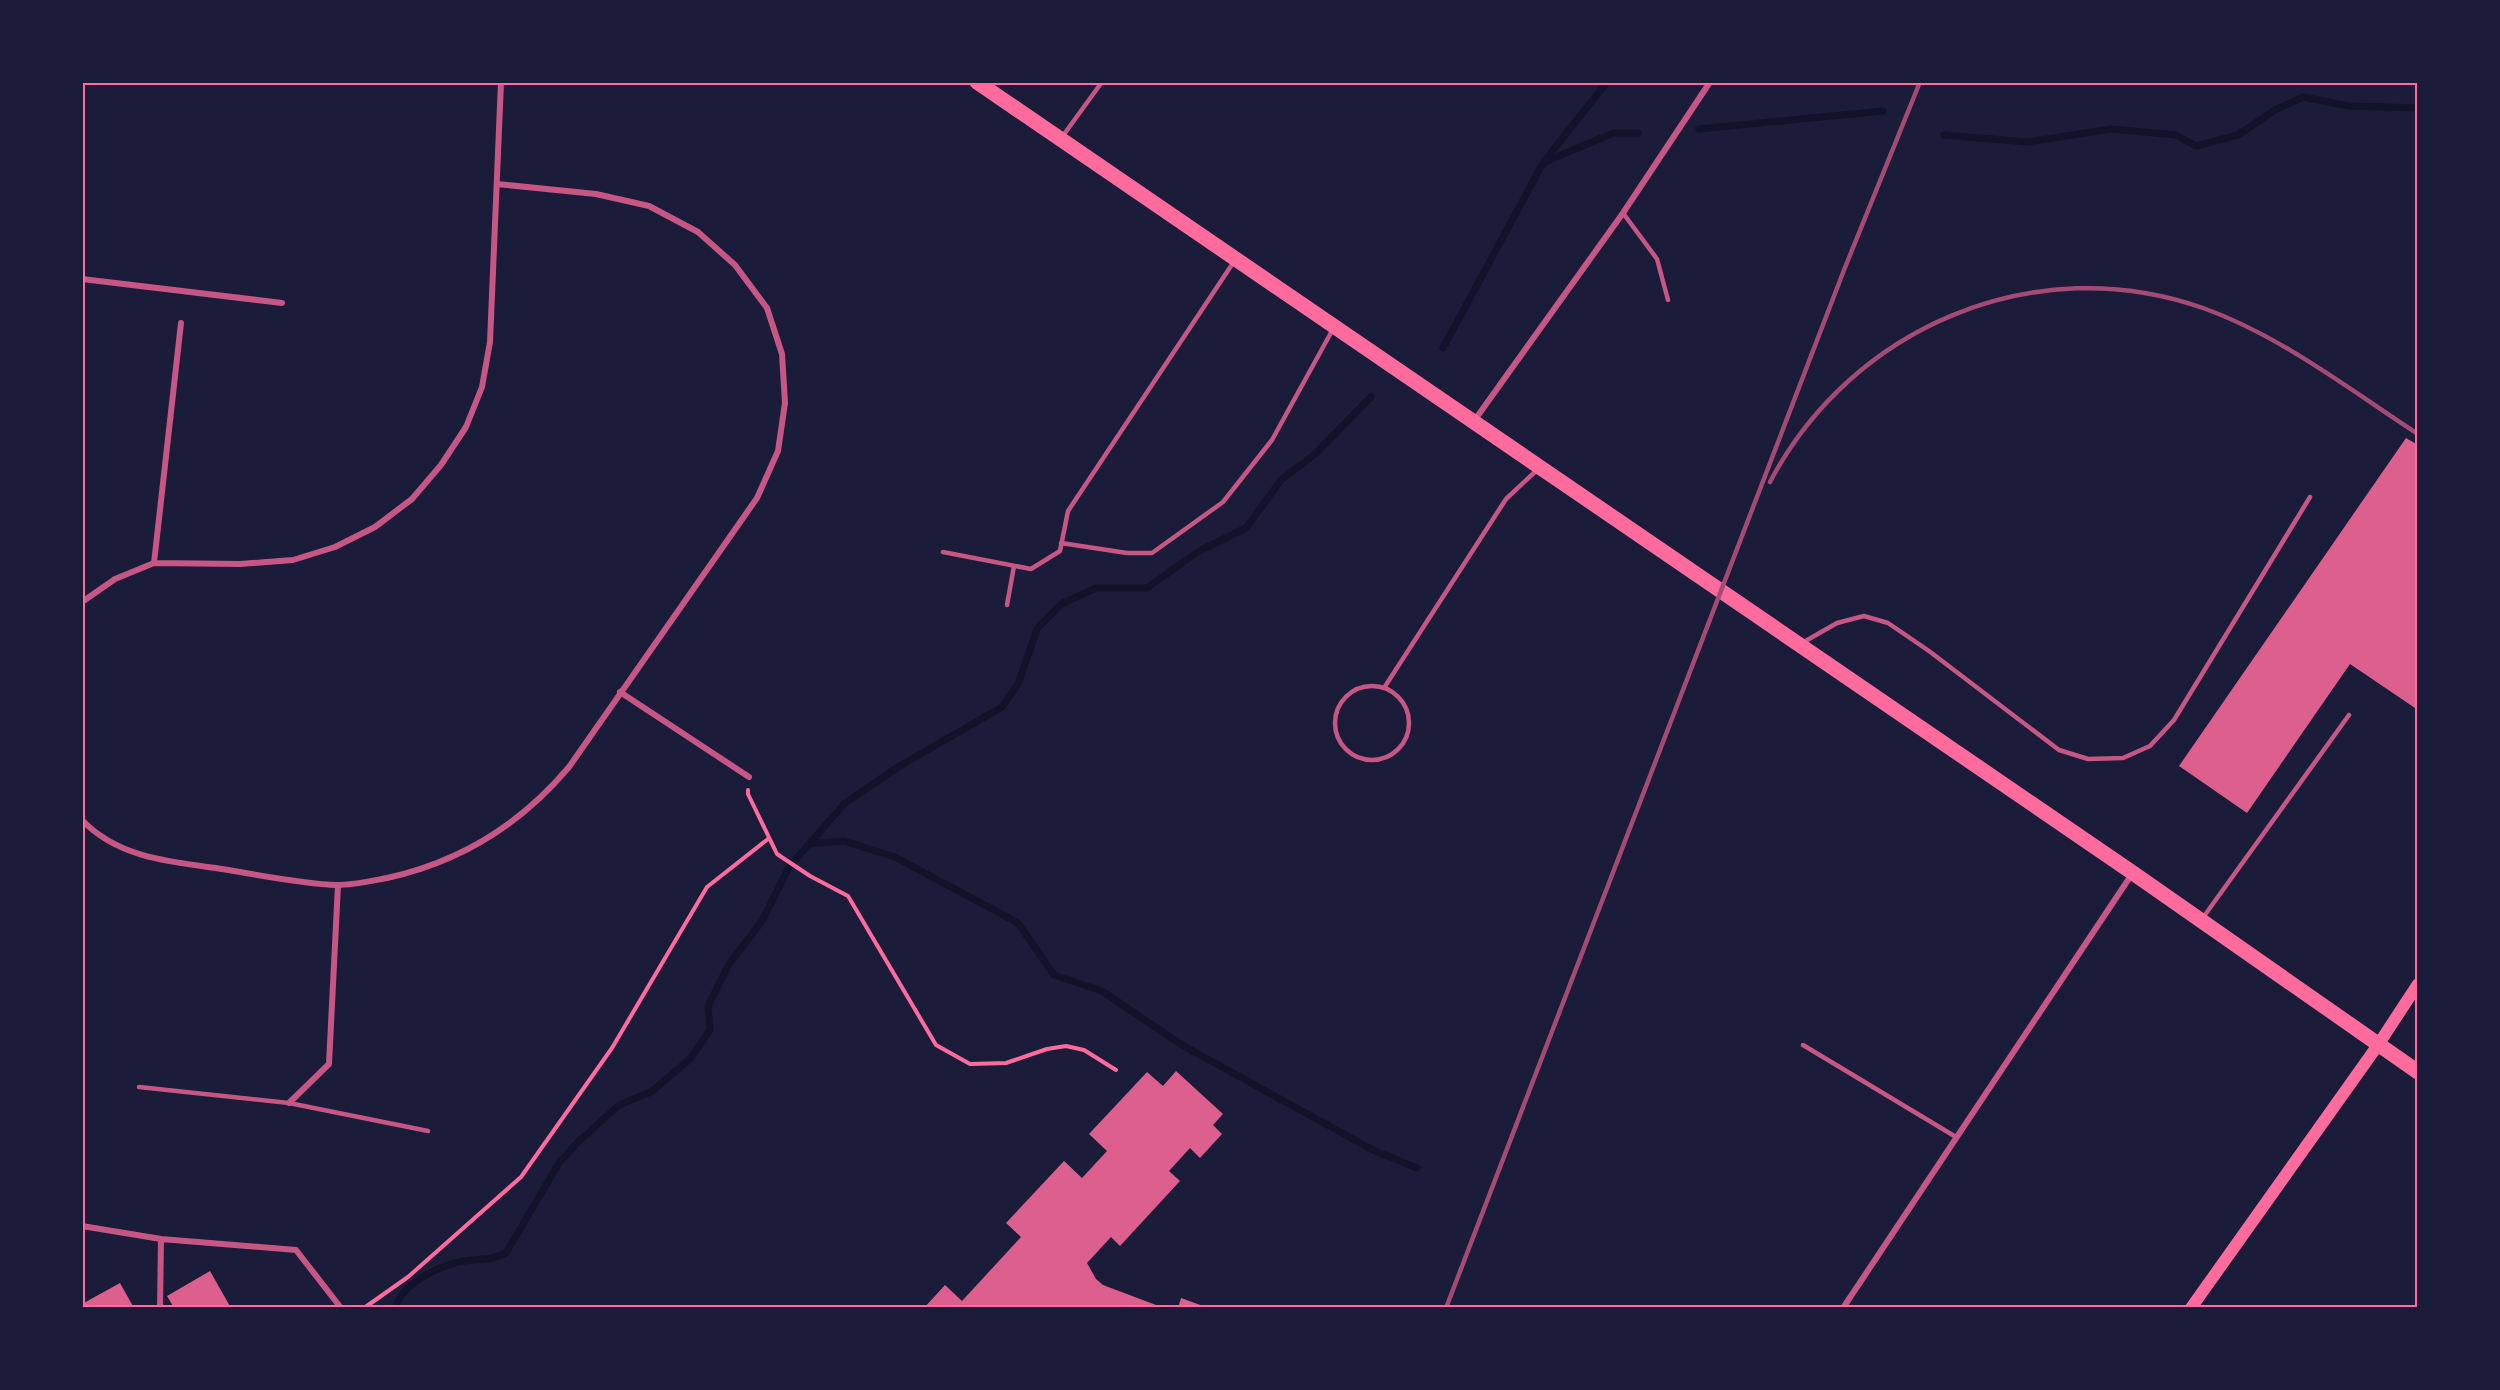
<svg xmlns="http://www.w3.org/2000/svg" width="2500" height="1390" viewBox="0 0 2500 1390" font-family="Bitter,serif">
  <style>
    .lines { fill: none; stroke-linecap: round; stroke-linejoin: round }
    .stream { stroke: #12122b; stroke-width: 7 }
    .building { fill: #dd5f8e }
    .path { stroke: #ff6b9d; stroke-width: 4 }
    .service { stroke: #c65784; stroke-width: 4.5 }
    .minor { stroke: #c65784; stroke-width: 6 }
    .secondary { stroke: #ff6b9d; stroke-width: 12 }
    .primary { stroke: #ff6b9d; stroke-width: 15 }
    .rail { stroke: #a44b75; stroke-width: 4.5 }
    .neatline { fill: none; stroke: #ff6b9d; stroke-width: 2 }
  </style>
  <rect width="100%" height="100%" fill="#1b1b3a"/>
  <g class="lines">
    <path class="stream" d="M1699,129L1883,111
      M1944,135L2027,142L2111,129L2176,135L2196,146L2238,135L2275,110L2303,97L2349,106L2418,108
      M1545,162L1613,133H1638
      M1443,348L1543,163L1607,82
      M809,844L844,841L895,857L1018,923L1054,975L1102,991L1182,1045L1373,1150L1417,1168
      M396,1308C400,1286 435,1268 455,1263C474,1257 486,1263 506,1253L559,1163L578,1142L619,1105L651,1092L691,1058L710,1030L708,1006L729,964L762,921L789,867L844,804L898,767L1002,707L1018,684L1037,629L1061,604L1096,588H1147L1199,551L1246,528L1281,480L1315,454L1371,397"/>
  </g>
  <path class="building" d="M2406,438L2418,445V710L2350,664L2247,813L2179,766Z
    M1176,1071L1223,1114L1213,1125L1222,1134L1200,1158L1190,1148L1169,1171L1180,1181L1120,1246L1111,1237L1087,1263L1096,1279L1103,1285L1164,1308H924L945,1285L962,1301L1021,1237L1006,1223L1064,1161L1082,1178L1107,1151L1089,1134L1147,1072L1163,1086Z
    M210,1271L231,1308H174L167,1296Z
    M120,1283L134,1308H82V1304Z
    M1181,1298L1206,1307V1308H1178Z"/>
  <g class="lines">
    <path class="path" d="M748,790V794L777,854L810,876L848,896L936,1045L970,1064L1006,1063L1047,1049L1066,1046L1084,1050L1116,1070
      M364,1308L408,1277L521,1177L612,1048L707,887L768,839"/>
    <path class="service" d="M1062,137L1102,82
      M1623,213L1657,259L1668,300
      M1061,543L1127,553H1152L1223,502L1272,440L1333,329
      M943,552L1031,569L1060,551L1068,511L1235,260
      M1007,605L1014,566
      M1802,643L1837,623L1864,616L1888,623L1929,651L2059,750L2088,759L2123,758L2150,746L2174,720L2310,497
      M1335 723a37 37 0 1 1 74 0a37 37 0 1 1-74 0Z
      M1384,688L1506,499L1538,469
      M2202,919L2349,715
      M1803,1045L1956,1137
      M139,1087L289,1103L428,1131"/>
    <path class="minor" d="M82,279L282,303
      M1474,421L1623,213L1710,82
      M154,563L181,323
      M82,602L115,579L154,563L240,564L293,560L335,547L375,527L412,499L441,465L466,427L482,387L490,342L501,82
      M620,692L749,777
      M82,820C117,857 169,862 216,868C254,874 300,884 337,885C353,885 371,881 387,878C460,862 521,824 569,767L757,498L778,451L785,403L782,354L767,308L735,265L698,232L649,206L596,194L497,184
      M289,1103L329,1064L338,885
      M82,1226L161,1239L296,1250L341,1308
      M160,1308L161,1239
      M1843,1308L2132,874"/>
    <path class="secondary" d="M2191,1308L2378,1045L2418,984"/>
    <path class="primary" d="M977,82L2133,873L2418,1072"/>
    <path class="rail" d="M1770,482C1852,326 2036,249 2203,308C2281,336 2349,389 2418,434
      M1446,1308L1844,270L1920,82"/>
  </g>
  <rect width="2500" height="1390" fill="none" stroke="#1b1b3a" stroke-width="168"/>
  <rect x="84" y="84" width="2332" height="1222" class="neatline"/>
</svg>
